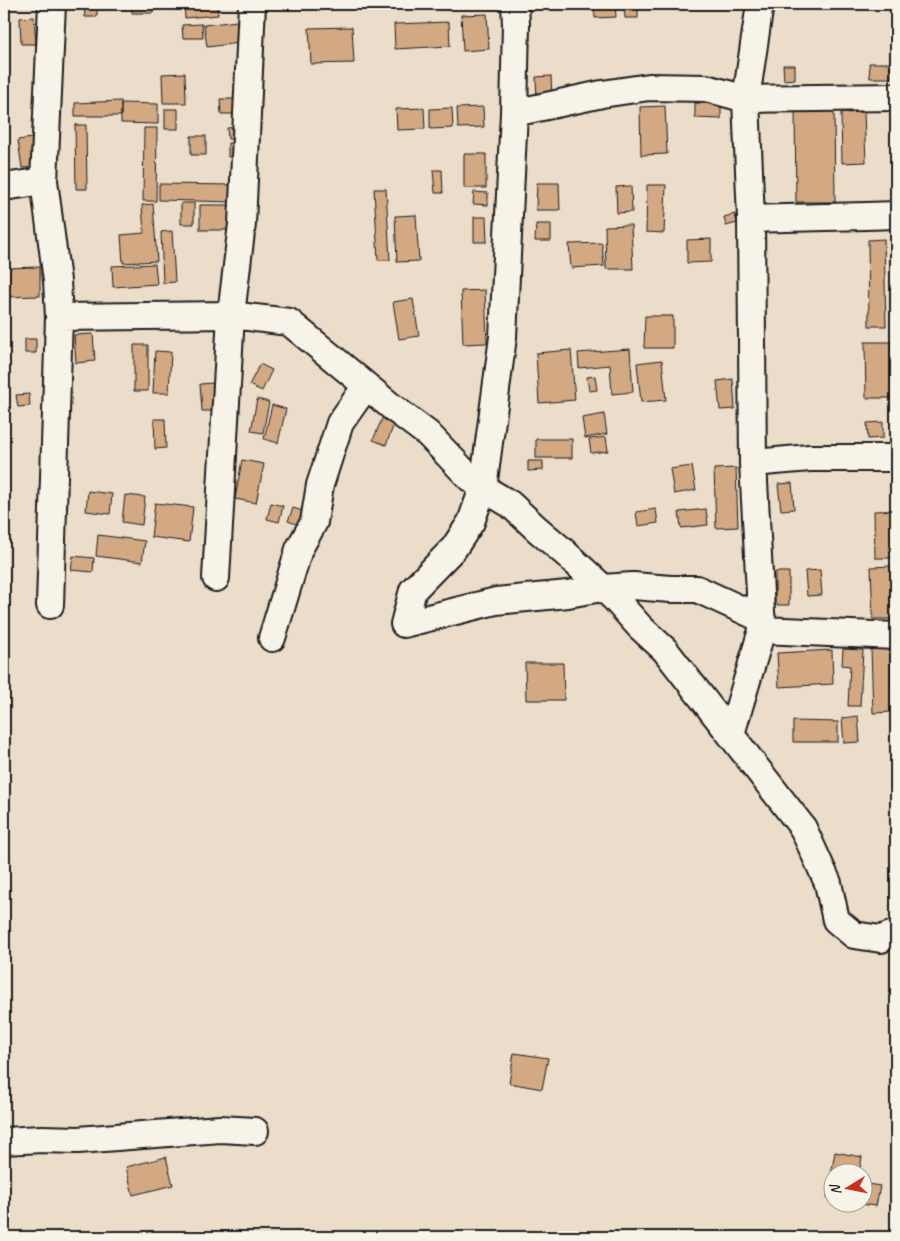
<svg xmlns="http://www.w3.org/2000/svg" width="900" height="1241" viewBox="0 0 900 1241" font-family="Caveat,sans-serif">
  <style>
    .building { fill: #d3a984; stroke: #1c1c1c }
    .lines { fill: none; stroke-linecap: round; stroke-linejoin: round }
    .minor-casing { stroke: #1c1c1c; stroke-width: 30 }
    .minor { stroke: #f7f3e8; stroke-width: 26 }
  </style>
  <rect width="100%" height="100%" fill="#ecddca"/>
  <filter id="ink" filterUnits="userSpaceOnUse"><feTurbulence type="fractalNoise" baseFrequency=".02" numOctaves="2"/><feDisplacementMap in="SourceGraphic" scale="10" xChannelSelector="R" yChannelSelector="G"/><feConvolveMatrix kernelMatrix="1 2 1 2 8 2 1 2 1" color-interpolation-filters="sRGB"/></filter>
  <g filter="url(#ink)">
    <path class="building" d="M84,4H97V17H85Z
      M132,4H153V13H132Z
      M184,4H217L218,15L185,18Z
      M624,4H638V18H625Z
      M615,5L616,17L595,18L594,6Z
      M487,14L489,49L463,51L461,15Z
      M34,17L36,44H21L20,18Z
      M237,21L239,43L207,47L204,25Z
      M449,22L450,46L395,49L394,24Z
      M202,24L203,38H183L182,25Z
      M352,27L354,63L311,64L309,28Z
      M869,63H890L891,78H870Z
      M783,65H795V79L784,80Z
      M185,73L186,103H163L162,74Z
      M551,76L552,100L537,101L536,77Z
      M4,96H6L7,112H4Z
      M220,99H238V114H221Z
      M121,101V116H75V103Z
      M121,103L158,104V124L121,123Z
      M695,103L721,104V119L695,118Z
      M665,106L667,154L641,155L640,107Z
      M483,107L484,127L458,128L457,108Z
      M424,108L425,129L397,130L396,109Z
      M452,108L453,128L430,129V109Z
      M165,109H178V129H165Z
      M795,109H834L835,202H796Z
      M864,112L866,162L842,163L841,113Z
      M75,125H86L87,189H76Z
      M238,127L239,139H228L227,128Z
      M144,128H157L156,201H143Z
      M191,136H206V155H191Z
      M32,138L37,167L22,168L18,140Z
      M228,143H238L237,157H228Z
      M464,154H486V188H464Z
      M433,170H442L443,193H435Z
      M537,183H559L560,210H536Z
      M159,184L236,185L235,202L159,200Z
      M647,185H666L664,233L646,232Z
      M631,186L632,212L617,213L616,187Z
      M374,189H386L390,260H378Z
      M474,192L488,193V205L473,204Z
      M181,203H194V224H181Z
      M153,204L157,261L123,263L121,235L144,233L142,205Z
      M200,205H235L234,230H200Z
      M735,214L737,223L726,226L724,217Z
      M416,215L419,261L397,262L395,216Z
      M474,217H486L487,242H474Z
      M536,224H551V241H535Z
      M631,225L633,269H606L605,226Z
      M172,231L175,282L163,283L161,232Z
      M711,239V262L687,263V240Z
      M884,239L886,326H869L868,240Z
      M602,243L604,266L571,268L569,244Z
      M155,264L157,284L113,287L112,266Z
      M40,267V296L4,297V268Z
      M485,290L487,343L463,344L461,291Z
      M413,299L419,336L399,339L393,302Z
      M645,316H673V348H644Z
      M93,334L95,361L76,363L74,335Z
      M25,339H36V353H25Z
      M865,342H891L892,398H866Z
      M134,345H148V391H134Z
      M630,349L633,392L612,394L610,365L579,368L578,353Z
      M571,350L575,400L539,403L536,353Z
      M155,351L171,352L169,393H153Z
      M662,360L666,400L641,402L637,363Z
      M260,364L272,370L262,391L249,385Z
      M595,376L597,390L589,391L587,377Z
      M733,379L735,409L720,410L717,381Z
      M213,383L214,411H202L200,384Z
      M29,394L30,406L18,407L16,395Z
      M257,399L269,402L263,433L251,431Z
      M272,405L286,409L278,443L264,439Z
      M384,414L396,419L386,445L373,440Z
      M604,414L607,434L585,438L582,418Z
      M154,419H165L166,448L155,449Z
      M883,422V438L868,439L867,423Z
      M606,437L608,451L591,453L589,439Z
      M536,439H572V458H536Z
      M242,460L264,464L256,503L235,499Z
      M528,461H543V470L528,471Z
      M692,466L696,490L674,494L670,469Z
      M736,468L738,527L716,528L714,469Z
      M792,483L794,509L781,510L778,484Z
      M88,491L112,494L110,514L86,511Z
      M125,495L145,497L142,525L122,522Z
      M155,503L193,507L189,542L151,537Z
      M271,503L283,506L279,522L267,519Z
      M293,508L303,511L299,525L288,521Z
      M656,509L658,523L638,526L636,512Z
      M706,509L708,525L681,528L679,512Z
      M896,510V558H875L874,511Z
      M98,535L145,541L142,562L96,556Z
      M73,556L94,558L93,572L71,570Z
      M891,566L894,619H873L871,567Z
      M820,570L822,595L807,596L805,571Z
      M775,572H789V605H775Z
      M890,648L892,712L873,713L871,649Z
      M843,649L863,650L860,706H848L850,666L842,665Z
      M832,650L833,684L779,687L777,653Z
      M525,663H563L564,700H526Z
      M858,716L860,742L844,743L842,718Z
      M793,721L838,722V742H793Z
      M514,1053L548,1058L542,1089L509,1083Z
      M835,1152L862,1157L859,1174H832V1199L827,1198Z
      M166,1157L173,1185L133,1195L126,1167Z
      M862,1183L880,1186L876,1206L860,1204H862Z"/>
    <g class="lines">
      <g class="minor-casing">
        <path id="minor" d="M515,4L516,24L514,113L503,337L483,488L471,522L454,548L413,590L404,624L496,601L568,594L602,588L633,586L671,589H697L762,619
          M514,113L602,94L649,87L706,88L746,99L896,97
          M44,181L57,281L59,317L231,315L289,322L392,407L428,434L470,478L483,488L510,504L537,529L564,552L615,599L640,627L665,650L803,828L828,883L836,920L854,935L881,939L896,933
          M4,187L44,181L52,4
          M751,219L866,216L896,215
          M753,463L810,458H896
          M216,578L231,315L242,224L252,4
          M50,605L59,317
          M762,630L896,636
          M272,638L299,549L314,522L320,485L340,423L366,386
          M731,734L762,630L753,463L751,219L746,99L760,4
          M4,1141L42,1139L78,1140L220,1129L255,1131"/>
      </g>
      <use href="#minor" class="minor"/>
    </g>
  </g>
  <rect width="900" height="1241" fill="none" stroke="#f7f3e8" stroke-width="20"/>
  <rect x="10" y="10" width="880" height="1221" fill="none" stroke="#1c1c1c" stroke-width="2" filter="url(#ink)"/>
  <g transform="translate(848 1188) rotate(260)"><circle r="24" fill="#f7f3e8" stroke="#9f9d96"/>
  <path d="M0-4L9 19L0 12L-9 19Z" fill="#c8321e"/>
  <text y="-8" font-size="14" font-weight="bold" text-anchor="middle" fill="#1c1c1c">N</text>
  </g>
</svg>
